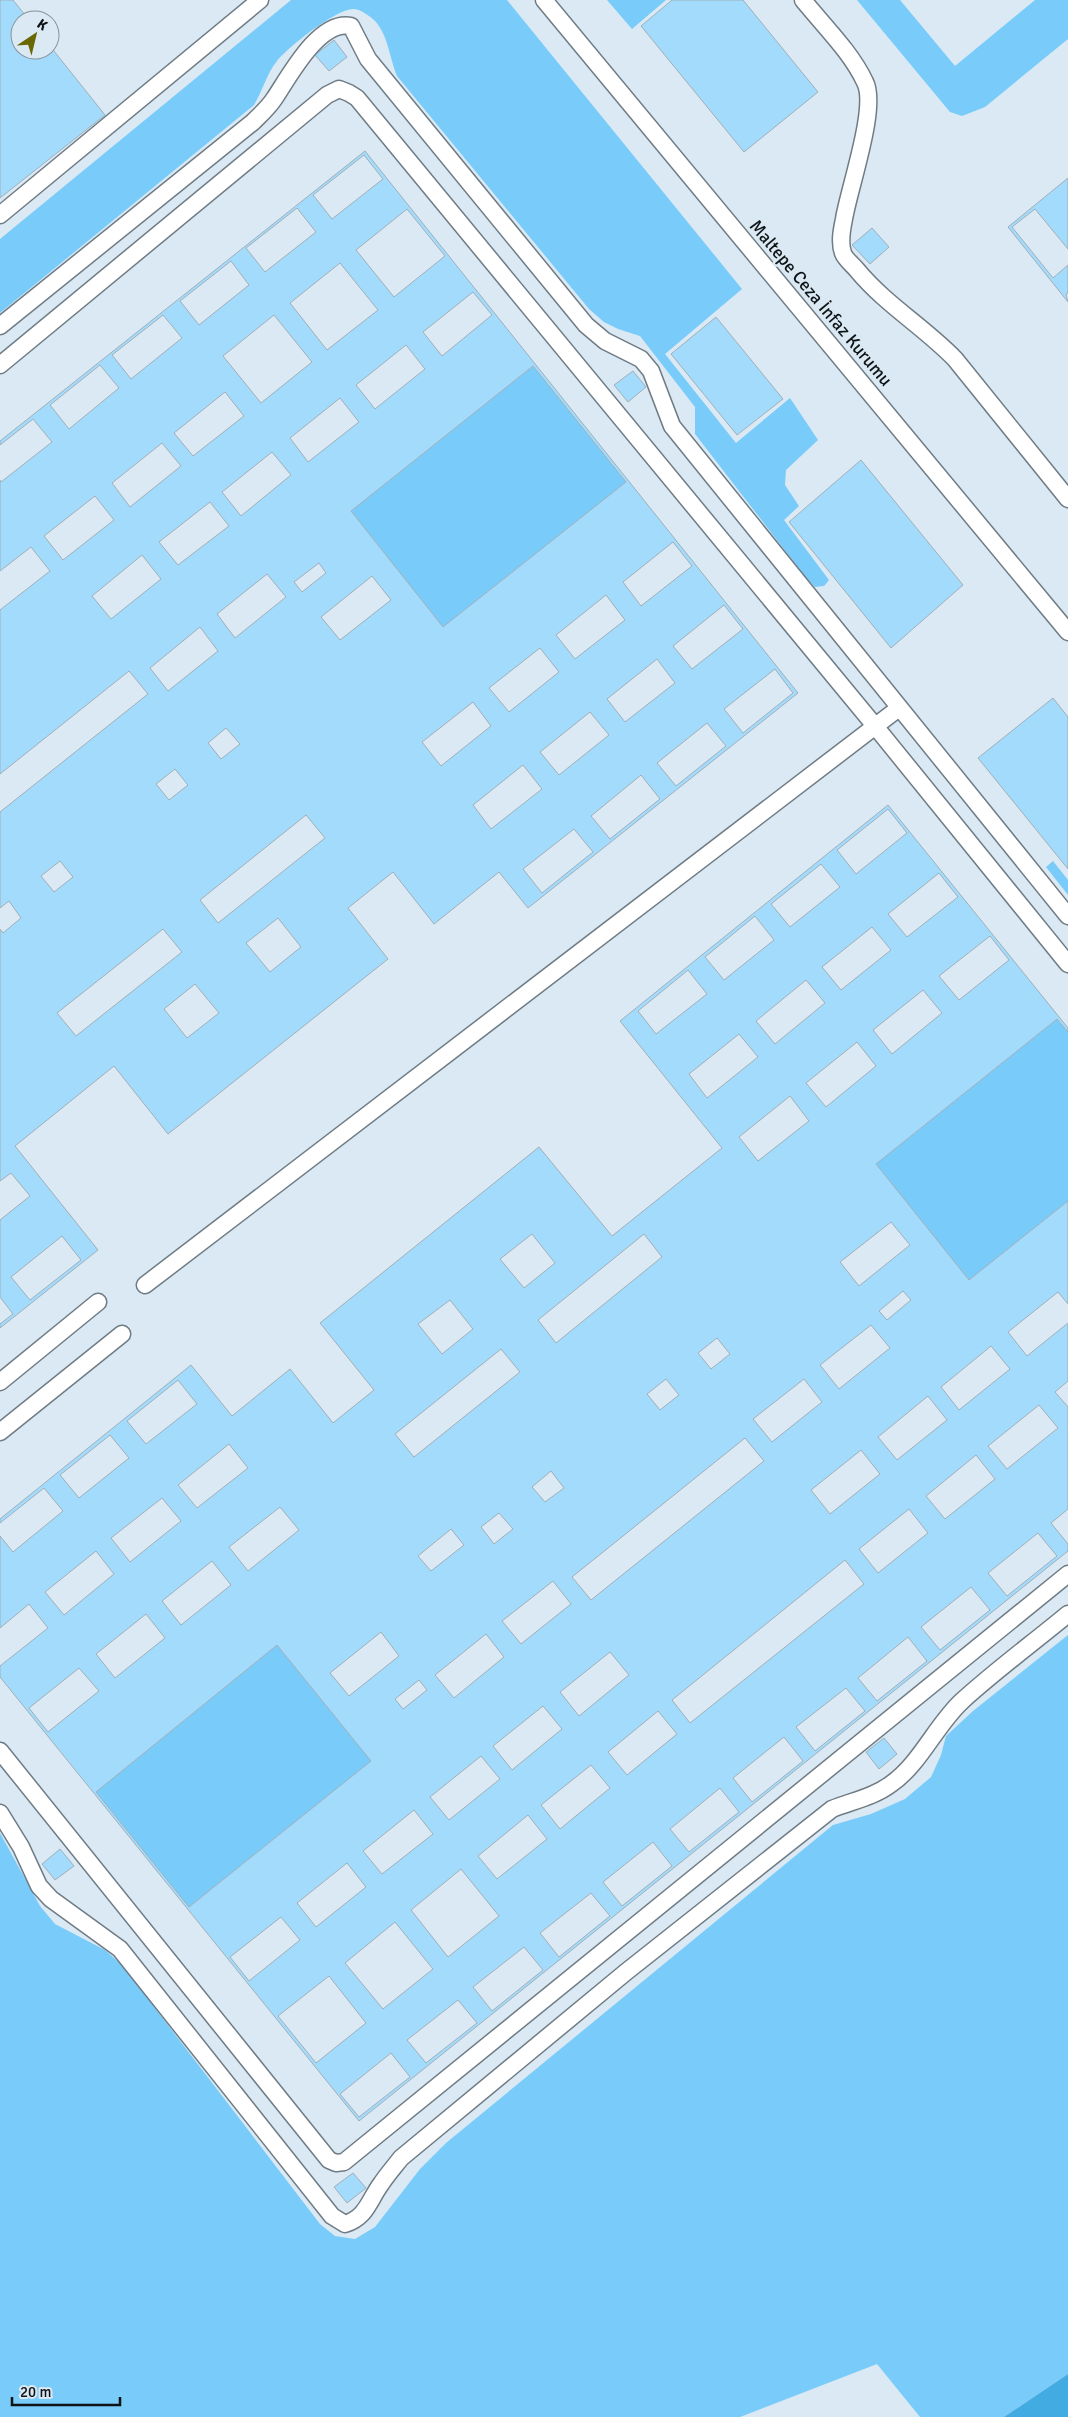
<svg xmlns="http://www.w3.org/2000/svg" width="1068" height="2417" viewBox="0 0 1068 2417" font-family="Signika,sans-serif">
  <style>
    .green { fill: #79cbf9 }
    .water { fill: #42abe1 }
    .building { fill: #a3dbfd; stroke: #a0afb8; fill-rule: evenodd }
    .lines { fill: none; stroke-linecap: round; stroke-linejoin: round }
    .lane-casing { stroke: #6f7c85; stroke-width: 19 }
    .lane { stroke: #fff; stroke-width: 16 }
    .labels { text-anchor: middle; stroke-width: 5; stroke-linejoin: round; paint-order: stroke }
    .street-label { font-size: 18px; fill: #0e1316; stroke: #dae9f3 }
  </style>
  <rect width="100%" height="100%" fill="#dae9f3"/>
  <path class="green" d="M291,0H507L742,289L665,354L736,443L790,398L818,440L786,470L785,485L799,506L784,520L829,580L824,586L815,587L807,579L695,434V407L640,336L618,329L604,322L589,309L397,76C390,59 388,36 376,22C371,17 361,9 353,9C336,9 288,47 277,61C267,73 262,92 254,105L0,313V239Z
    M607,0H666L632,29Z
    M857,0H900L955,66L1035,0H1068V39L985,107L962,116L950,112Z
    M533,366L626,482L443,627L351,511Z
    M1053,861L1068,880V895L1046,867Z
    M1057,1019L1068,1032V1201L969,1280L876,1164Z
    M1068,1635V2374L1004,2417H920L877,2364L740,2417H0V1833L40,1906L55,1924L105,1950L122,1965L320,2224L335,2236L355,2239L375,2227L420,2169L446,2143L833,1825L871,1814L905,1799L931,1777L941,1755L946,1736L973,1711Z
    M277,1645L371,1761L189,1907L96,1792Z"/>
  <path class="water" d="M1068,2374V2417H1004Z"/>
  <path class="building" d="M0,0H13L29,20H20V50H50V46L105,115L0,198Z
    M672,0H743L818,92L744,152L641,26Z
    M334,40L347,57L329,71L315,55Z
    M365,151L798,693L528,908L499,872L434,924L393,872L348,908L388,959L168,1134L114,1066L15,1146L98,1250L0,1328V1324L13,1314L0,1297V1220L30,1196L11,1173L0,1181V929L3,933L21,918L9,901L0,908V812L148,694L129,671L0,774V610L50,571L31,547L0,571V480L1,482L52,442L33,419L0,445V441ZM364,155L383,179L332,219L313,195ZM297,208L316,232L265,272L246,248ZM407,209L445,256L394,297L356,250ZM231,261L249,285L199,325L180,301ZM340,263L378,310L327,350L290,303ZM473,292L492,315L442,356L423,332ZM163,315L182,338L131,379L112,355ZM274,315L312,362L261,403L223,356ZM406,345L425,369L375,409L356,385ZM100,365L119,388L69,429L50,405ZM533,366L626,482L443,627L351,511ZM225,392L244,416L193,456L174,433ZM340,398L359,422L308,462L290,438ZM162,443L181,466L130,507L112,483ZM272,452L291,475L241,516L222,492ZM95,496L114,520L63,560L44,536ZM210,502L229,526L178,565L159,542ZM673,542L692,566L641,606L623,582ZM142,555L161,579L111,619L92,596ZM319,563L326,573L302,592L294,582ZM267,574L286,597L235,638L217,614ZM372,576L391,600L340,640L321,617ZM606,595L625,620L575,659L556,635ZM724,605L743,629L692,669L673,646ZM200,627L218,651L168,691L150,668ZM540,648L559,672L509,712L489,688ZM657,659L675,683L625,722L607,699ZM775,669L793,693L743,733L724,709ZM473,702L491,726L441,766L422,742ZM590,712L609,735L559,775L540,752ZM707,723L726,746L676,786L657,763ZM226,728L240,744L221,759L208,743ZM523,765L542,789L491,829L473,805ZM175,769L188,785L169,800L156,784ZM641,775L660,799L610,839L591,816ZM306,815L325,838L218,923L200,900ZM574,829L593,852L542,893L523,869ZM60,861L73,877L54,892L41,876ZM278,918L301,947L270,972L246,943ZM163,929L182,952L76,1036L57,1013ZM195,984L219,1013L187,1038L164,1009ZM62,1236L81,1260L30,1300L11,1277Z
    M1068,178V249L1035,209L1012,227L1053,278L1068,265V293L1066,294L1068,302L1008,227Z
    M872,228L889,247L870,264L852,245Z
    M716,317L783,399L737,435L671,354Z
    M633,371L646,387L628,402L614,385Z
    M861,460L963,585L891,648L789,522Z
    M1053,698L1068,717V869L978,758Z
    M888,805L1068,1028V1032L1057,1019L876,1164L969,1280L1068,1201V1304L1058,1292L1008,1332L1027,1356L1068,1323V1381L1055,1392L1068,1407V1509L1051,1523L1068,1544V1551L359,2121L0,1677V1666L48,1628L29,1604L0,1628V1536L13,1552L63,1511L44,1488L0,1523V1519L191,1365L232,1416L290,1369L333,1423L374,1390L320,1323L539,1147L612,1236L722,1148L620,1021ZM888,809L907,833L856,874L837,850ZM821,864L840,887L790,927L771,904ZM939,873L958,897L907,937L888,914ZM755,916L774,940L724,980L705,957ZM872,927L891,950L841,990L822,967ZM990,936L1009,960L959,1000L939,976ZM688,970L707,994L656,1034L638,1011ZM806,980L825,1003L775,1044L756,1021ZM923,990L942,1013L892,1054L873,1030ZM739,1034L758,1057L707,1098L689,1074ZM857,1042L876,1066L826,1107L806,1083ZM790,1096L809,1121L758,1161L739,1137ZM891,1222L910,1245L859,1286L840,1262ZM532,1234L555,1263L524,1288L500,1259ZM644,1234L662,1257L556,1343L538,1320ZM903,1291L911,1300L887,1320L879,1311ZM450,1300L473,1329L442,1354L418,1324ZM871,1325L890,1348L839,1389L820,1365ZM717,1338L730,1354L711,1369L698,1353ZM991,1346L1010,1369L959,1410L941,1387ZM501,1349L520,1372L414,1457L395,1434ZM666,1379L679,1395L660,1410L647,1394ZM804,1379L822,1402L772,1442L753,1419ZM178,1380L197,1404L146,1444L127,1421ZM928,1396L947,1420L897,1460L878,1437ZM1039,1405L1058,1428L1007,1469L988,1446ZM110,1435L129,1458L79,1498L60,1475ZM745,1438L764,1461L591,1600L572,1577ZM229,1444L248,1468L197,1508L178,1485ZM861,1450L880,1474L830,1514L811,1490ZM976,1455L995,1479L945,1519L926,1496ZM551,1471L564,1488L545,1502L532,1487ZM162,1498L181,1521L130,1562L111,1538ZM280,1507L299,1530L248,1571L229,1547ZM909,1509L928,1533L878,1573L859,1549ZM499,1513L513,1529L494,1544L481,1527ZM451,1529L464,1545L431,1571L418,1556ZM1038,1533L1057,1556L1007,1596L988,1573ZM96,1551L114,1574L64,1615L45,1592ZM845,1560L864,1584L690,1723L672,1700ZM212,1561L231,1585L181,1625L162,1601ZM553,1581L571,1604L521,1644L502,1621ZM971,1587L990,1610L940,1650L921,1627ZM146,1614L165,1638L115,1678L96,1654ZM381,1632L399,1656L349,1696L330,1673ZM486,1634L504,1657L454,1698L435,1675ZM908,1637L927,1661L877,1701L858,1678ZM277,1645L371,1761L189,1907L96,1792ZM610,1652L629,1675L579,1716L560,1692ZM79,1668L99,1691L48,1732L29,1708ZM419,1680L427,1690L403,1709L395,1699ZM846,1688L865,1711L815,1751L796,1727ZM543,1706L562,1729L512,1770L493,1746ZM658,1711L677,1734L627,1775L608,1752ZM784,1737L803,1761L752,1802L733,1778ZM481,1756L500,1779L449,1820L430,1797ZM591,1765L610,1788L560,1829L541,1805ZM720,1788L739,1812L689,1852L670,1829ZM414,1810L433,1834L382,1874L363,1851ZM528,1815L547,1839L497,1879L478,1856ZM653,1842L672,1866L622,1906L603,1882ZM347,1863L366,1887L316,1927L297,1903ZM461,1869L499,1916L448,1957L411,1910ZM591,1893L610,1916L559,1957L540,1933ZM281,1917L300,1940L249,1981L230,1957ZM395,1922L433,1969L383,2009L345,1963ZM524,1947L543,1970L492,2011L473,1987ZM329,1976L366,2023L316,2063L278,2016ZM458,2000L477,2023L426,2063L407,2040ZM391,2053L410,2077L359,2117L340,2094Z
    M884,1738L897,1754L879,1769L866,1752Z
    M60,1849L74,1866L55,1880L42,1864Z
    M353,2173L366,2188L347,2203L334,2187Z"/>
  <g class="lines">
    <g class="lane-casing">
      <path id="lane" d="M544,0L1068,632
        M803,0C824,26 851,52 865,82C878,107 849,188 844,219C842,229 839,242 843,253C845,259 853,265 857,270C886,305 924,327 955,359L1068,499
        M0,215L260,0
        M0,326L253,122C260,115 268,108 274,99C289,77 319,19 351,26L368,59L586,325L605,341L641,359L651,371L672,426L1068,916
        M0,365L327,95L339,89L349,93L357,98L875,726L1068,964
        M145,1285L899,708
        M0,1382L98,1302
        M0,1432L122,1334
        M0,1751L329,2160L336,2163L344,2162L1068,1574
        M0,1813L21,1847L39,1886L51,1899L120,1949L332,2216L345,2224C367,2217 369,2200 381,2184C387,2175 394,2167 401,2158L626,1972L832,1809C852,1801 874,1797 891,1784C920,1764 936,1725 962,1701C996,1670 1033,1643 1068,1614"/>
    </g>
    <use href="#lane" class="lane"/>
  </g>
  <g class="labels">
    <g class="street-label">
      <text transform="translate(821 303) rotate(50)" y="6">Maltepe Ceza İnfaz Kurumu</text>
    </g>
  </g>
  <g transform="translate(35 35) rotate(35)"><circle r="24" fill="#dae9f3" stroke="#88939b"/>
  <path d="M0-4L9 19L0 12L-9 19Z" fill="#6a6802"/>
  <text y="-8" font-size="14" font-weight="bold" text-anchor="middle" fill="#0e1316">K</text>
  </g>
  <path d="M12 2397v8h108v-8" fill="none" stroke="#0e1316" stroke-width="2.5"/>
  <text x="20" y="2397" font-size="15" fill="#0e1316" stroke="#dae9f3" stroke-width="4" paint-order="stroke">20 m</text>
</svg>
